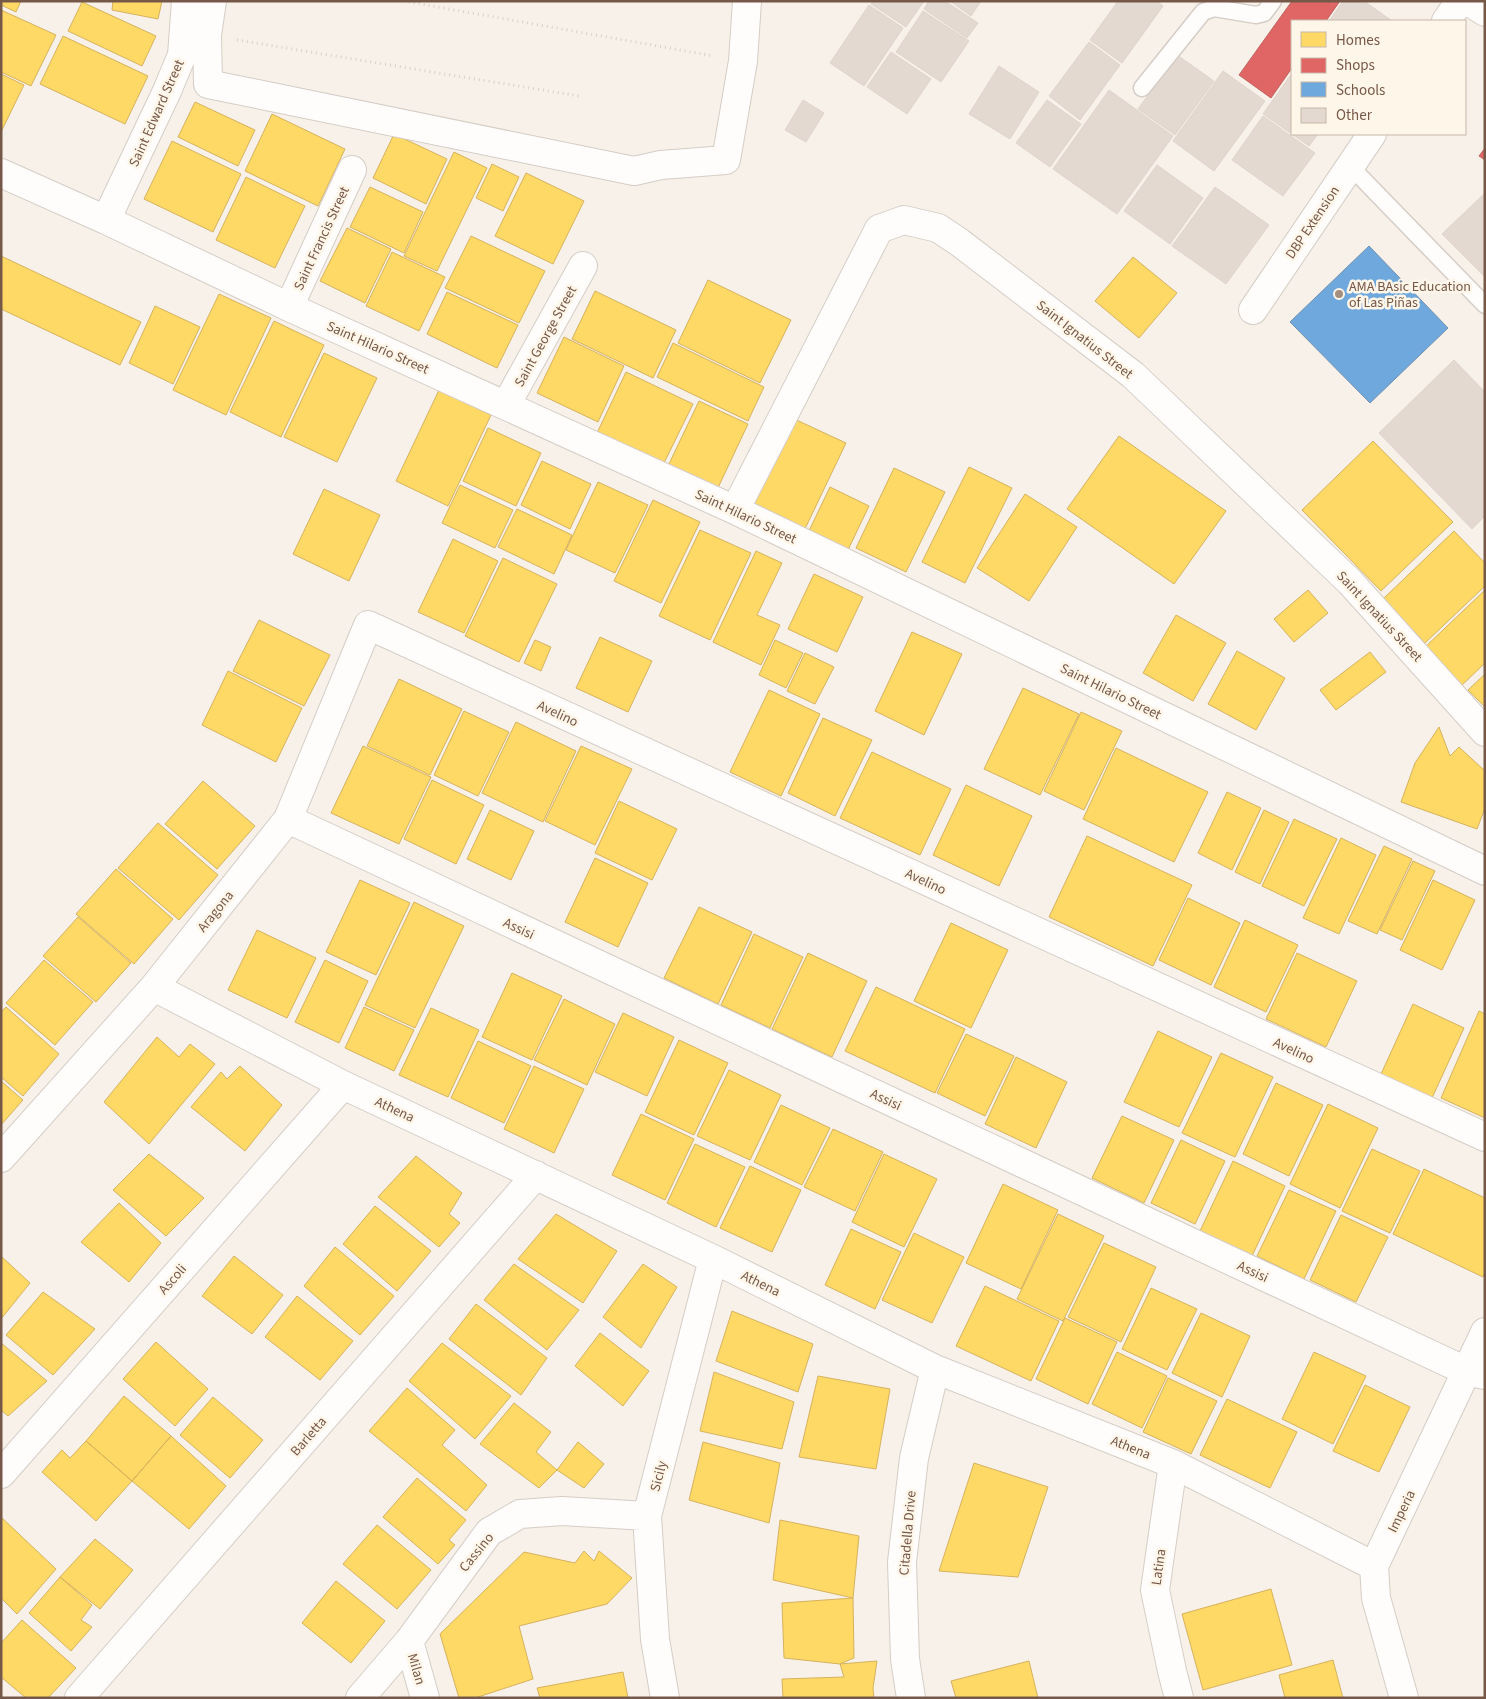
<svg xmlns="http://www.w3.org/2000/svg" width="1486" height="1699" viewBox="0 0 1486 1699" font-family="'Source Sans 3',sans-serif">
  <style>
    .homes { fill: #ffd966; stroke: #d6b25d }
    .shops { fill: #e06666; stroke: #c0625d }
    .schools { fill: #6fa8dc; stroke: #7190b0 }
    .building { fill: #e3d9d1; stroke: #e0d4cb }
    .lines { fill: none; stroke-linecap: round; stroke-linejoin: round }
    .lane-casing { stroke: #d5cdc6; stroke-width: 19 }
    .street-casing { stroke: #d5cdc6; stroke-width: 30 }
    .secondary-casing { stroke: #d6cdc6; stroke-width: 30 }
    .path { stroke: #d8d0c9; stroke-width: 3; stroke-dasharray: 1 4; stroke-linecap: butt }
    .lane { stroke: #fefdfc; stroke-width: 16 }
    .street { stroke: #fefdfc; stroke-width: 28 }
    .secondary { stroke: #fefdfc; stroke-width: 28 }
    .poi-dot { fill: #a38e80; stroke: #fff6ea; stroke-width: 2 }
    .labels { text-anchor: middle; stroke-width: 5; stroke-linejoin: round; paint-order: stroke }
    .street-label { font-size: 14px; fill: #765848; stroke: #fff6ea }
    .poi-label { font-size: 14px; fill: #765848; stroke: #fff6ea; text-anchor: start }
  </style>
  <rect width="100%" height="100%" fill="#f7f1e9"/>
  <path class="homes" d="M1,1H21L16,12L1,5Z
    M113,1H162L158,19L112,10Z
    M82,2L156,36L142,66L68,31Z
    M1,10L56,35L31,86L1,72Z
    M63,36L148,76L125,124L40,84Z
    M1,74L24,85L1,132Z
    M195,102L255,130L238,166L178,137Z
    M272,114L345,149L318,206L245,171Z
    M394,134L447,159L426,204L373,178Z
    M172,141L241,174L213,232L144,199Z
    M454,152L487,168L437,271L404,256Z
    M492,164L519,177L503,211L476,198Z
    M526,173L584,201L553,264L495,236Z
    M246,177L305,206L275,268L216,240Z
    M370,187L423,212L404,253L350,227Z
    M347,228L391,249L365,303L320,281Z
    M471,236L545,271L519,323L445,288Z
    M392,252L445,277L419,331L366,306Z
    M1,256L141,322L120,365L1,309Z
    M1133,257L1177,293L1139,338L1095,301Z
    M708,280L791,320L760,383L678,343Z
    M595,291L676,330L653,378L572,339Z
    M447,292L518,325L497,368L427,334Z
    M219,294L271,318L226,415L173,390Z
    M155,306L200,327L173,384L129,363Z
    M274,321L324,345L281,437L230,412Z
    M564,337L624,366L598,422L537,393Z
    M673,343L764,387L748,421L657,377Z
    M324,353L377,378L337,462L284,437Z
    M626,372L693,404L663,465L597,433Z
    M439,390L491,415L448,506L396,481Z
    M699,401L748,424L716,492L667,468Z
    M790,417L846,443L803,533L747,507Z
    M488,428L541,453L516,506L463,481Z
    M1119,436L1226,511L1174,584L1067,509Z
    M1373,441L1453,522L1381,591L1302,510Z
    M542,461L591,484L570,529L521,505Z
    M969,467L1012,488L965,583L922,562Z
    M894,468L945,492L906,572L856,548Z
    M598,482L648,505L615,573L566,550Z
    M460,485L513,510L495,548L442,523Z
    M830,487L869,506L846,554L807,535Z
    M324,489L380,515L349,581L293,554Z
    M1025,494L1077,527L1029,601L977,568Z
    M653,500L700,522L661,603L614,581Z
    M517,509L572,535L554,574L498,547Z
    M700,530L751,553L710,640L659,616Z
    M1454,531L1485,563V586L1425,643L1383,599Z
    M453,539L498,561L464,633L418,612Z
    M756,551L782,563L757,615L780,625L761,665L713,642Z
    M503,558L557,584L519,662L465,636Z
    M814,574L863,597L837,652L788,629Z
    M1308,590L1328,613L1294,642L1274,619Z
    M1485,590V663L1460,687L1423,649Z
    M1176,615L1226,643L1193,701L1143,673Z
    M259,620L330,655L304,706L233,671Z
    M912,632L962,654L924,735L875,711Z
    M600,637L652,661L628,712L576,688Z
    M535,640L551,647L541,671L524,663Z
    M775,640L803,653L786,688L759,675Z
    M1237,651L1285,678L1256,730L1208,704Z
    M1370,652L1386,672L1336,710L1320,690Z
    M805,653L834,667L815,704L787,691Z
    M228,671L302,708L276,762L202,725Z
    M1485,674V707L1468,690Z
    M399,679L462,709L430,775L367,746Z
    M1023,688L1079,714L1040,795L984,769Z
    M769,690L820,714L781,796L730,772Z
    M464,711L509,732L478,796L434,775Z
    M1081,712L1122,731L1084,810L1044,791Z
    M823,718L872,740L835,816L788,793Z
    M516,722L576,751L543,822L482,793Z
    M1439,727L1450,756L1459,747L1485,771V808L1477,829L1401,802L1415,763Z
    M363,746L431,777L399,844L331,813Z
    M581,746L632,769L595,845L545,821Z
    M1116,748L1208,792L1174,862L1083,819Z
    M872,752L951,789L920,855L840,818Z
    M432,780L484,805L456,864L404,839Z
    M203,781L255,826L217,869L165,824Z
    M966,785L1032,816L999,886L933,855Z
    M1227,792L1261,808L1232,870L1198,853Z
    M619,801L677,829L652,880L595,853Z
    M490,810L534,831L511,880L467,859Z
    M1264,810L1289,822L1260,884L1235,872Z
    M1294,819L1337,839L1304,906L1262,886Z
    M158,823L218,875L179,920L118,868Z
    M1087,836L1192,885L1153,966L1049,917Z
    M1341,838L1376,855L1339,934L1303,918Z
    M1384,846L1412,859L1377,934L1348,921Z
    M595,858L648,883L618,947L565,922Z
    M1413,861L1435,871L1402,940L1380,930Z
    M116,869L173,919L134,964L76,914Z
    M360,880L410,903L376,975L326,952Z
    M1433,880L1475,900L1442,970L1400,950Z
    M1188,898L1240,923L1211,985L1159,960Z
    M414,902L464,926L415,1028L365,1005Z
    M699,907L752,932L718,1004L664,978Z
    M78,917L131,963L96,1002L43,956Z
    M1245,920L1298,945L1266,1012L1214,987Z
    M951,923L1008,950L971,1028L914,1001Z
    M257,930L316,958L287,1018L228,990Z
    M754,934L803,957L770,1028L721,1005Z
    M808,953L867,981L832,1057L772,1029Z
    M1297,953L1357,981L1326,1047L1266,1019Z
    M44,960L93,1002L55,1045L6,1003Z
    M325,960L368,981L339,1043L295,1022Z
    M512,973L562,996L532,1060L482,1037Z
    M876,987L965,1029L935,1093L845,1051Z
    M564,999L615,1024L587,1085L534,1060Z
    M1413,1004L1464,1028L1432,1098L1381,1074Z
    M6,1007L59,1054L23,1096L1,1077V1012Z
    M364,1007L414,1030L394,1071L345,1048Z
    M431,1008L479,1030L448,1097L399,1075Z
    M1479,1011L1485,1014V1118L1441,1098Z
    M623,1013L674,1037L647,1096L595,1072Z
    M1158,1031L1212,1057L1179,1127L1124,1102Z
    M966,1034L1014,1056L985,1116L937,1093Z
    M157,1037L179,1057L190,1044L215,1064L149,1144L104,1102Z
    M679,1040L728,1063L694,1135L645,1112Z
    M478,1041L531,1066L504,1123L451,1098Z
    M1221,1053L1273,1077L1235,1157L1182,1133Z
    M1016,1057L1067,1082L1036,1148L985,1124Z
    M240,1066L282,1105L245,1151L191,1107L221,1072L227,1079Z
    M534,1066L584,1089L554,1153L504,1129Z
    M729,1070L781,1095L750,1160L697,1136Z
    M1,1081L23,1100L1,1125Z
    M1276,1083L1323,1105L1289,1176L1243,1154Z
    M1328,1104L1378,1128L1340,1208L1290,1184Z
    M781,1105L830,1128L802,1185L754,1162Z
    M641,1114L694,1139L665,1200L612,1175Z
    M1122,1116L1174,1140L1144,1203L1092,1178Z
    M833,1129L883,1152L855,1211L804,1187Z
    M1181,1140L1225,1161L1195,1224L1151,1203Z
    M695,1144L745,1167L716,1227L667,1203Z
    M1372,1149L1420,1171L1390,1233L1342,1211Z
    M149,1154L204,1198L166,1236L113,1190Z
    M884,1154L937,1179L904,1247L852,1222Z
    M416,1156L462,1193L449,1214L460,1223L439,1247L378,1197Z
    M1233,1161L1285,1186L1252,1256L1200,1231Z
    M750,1166L801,1190L772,1252L720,1228Z
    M1424,1169L1485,1198V1272L1483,1277L1393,1234Z
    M1003,1184L1058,1210L1021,1289L966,1263Z
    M1289,1190L1336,1211L1304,1279L1257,1256Z
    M119,1203L161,1243L129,1282L81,1242Z
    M375,1206L431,1251L397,1291L343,1244Z
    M556,1214L617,1251L583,1303L518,1259Z
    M1058,1214L1104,1236L1063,1321L1017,1299Z
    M1341,1215L1388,1237L1356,1302L1310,1280Z
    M851,1229L901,1252L875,1309L825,1285Z
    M914,1233L964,1257L932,1323L882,1300Z
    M1104,1243L1156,1267L1121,1342L1068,1317Z
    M335,1247L394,1296L360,1335L304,1286Z
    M1,1256L30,1283L1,1319Z
    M234,1256L283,1295L252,1334L202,1296Z
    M514,1264L579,1310L547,1350L484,1300Z
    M643,1264L677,1287L641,1348L603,1317Z
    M985,1286L1059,1321L1031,1381L956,1346Z
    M1151,1288L1197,1309L1167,1370L1122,1349Z
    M43,1292L95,1329L53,1375L6,1335Z
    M297,1296L353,1341L320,1380L265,1337Z
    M476,1304L547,1358L521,1395L449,1339Z
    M732,1311L813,1344L798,1392L716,1361Z
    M1201,1313L1250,1336L1222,1397L1172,1373Z
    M1065,1318L1117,1342L1088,1404L1036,1379Z
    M600,1333L649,1371L623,1406L575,1366Z
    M156,1342L208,1389L175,1426L123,1379Z
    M1,1343L47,1381L8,1416L1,1410Z
    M442,1343L511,1396L475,1439L409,1381Z
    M1117,1352L1167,1376L1142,1428L1092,1404Z
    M1314,1352L1366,1376L1333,1444L1282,1419Z
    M714,1372L794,1402L782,1449L700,1431Z
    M818,1376L890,1389L876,1469L799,1457Z
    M1168,1378L1217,1401L1191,1454L1143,1432Z
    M1365,1385L1410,1407L1379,1472L1333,1451Z
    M407,1388L455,1430L442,1445L487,1485L466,1511L369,1431Z
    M124,1396L171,1436L132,1481L86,1441Z
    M213,1397L263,1440L230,1478L180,1435Z
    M1227,1399L1297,1432L1270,1488L1200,1455Z
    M514,1403L551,1432L536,1452L557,1470L539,1488L480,1444Z
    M171,1436L226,1486L189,1529L132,1481Z
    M86,1441L132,1481L96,1521L42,1472L62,1450L70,1458Z
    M578,1442L604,1464L584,1488L557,1470Z
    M703,1442L780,1463L769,1523L689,1500Z
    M974,1463L1048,1487L1018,1577L939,1571Z
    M417,1478L466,1520L449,1540L455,1545L438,1564L383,1517Z
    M1,1517L56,1569L17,1614L1,1598Z
    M780,1520L859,1536L853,1598L773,1580Z
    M377,1525L431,1570L397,1609L343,1564Z
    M95,1539L133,1570L100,1609L60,1577Z
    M584,1551L594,1561L599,1551L632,1578L607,1604L519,1626L533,1679L475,1698H459L440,1634L524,1552L575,1563Z
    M60,1577L92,1605L81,1620L92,1627L71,1651L29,1613Z
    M336,1581L385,1621L351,1663L302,1623Z
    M1271,1589L1292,1665L1203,1690L1182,1614Z
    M853,1598L854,1658L840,1664L784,1658L782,1603Z
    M22,1620L76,1668L48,1698H26L1,1677V1643Z
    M1333,1660L1343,1698H1285L1279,1675Z
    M877,1661L873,1688L874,1698H783L782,1679L844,1677L840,1664Z
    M1029,1661L1038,1698H956L951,1681Z
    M623,1672L628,1698H540L537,1688Z"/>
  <path class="shops" d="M1292,1H1340L1326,21H1292V68L1271,98L1239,75Z
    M1485,148V160L1479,156Z"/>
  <path class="schools" d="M1369,246L1448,328L1370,403L1290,322Z"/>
  <path class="building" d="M873,1H924L906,27L871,4Z
    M929,1H945L978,23L967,38L924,9Z
    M950,1H981L971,16Z
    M1118,1H1157L1163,6L1122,63L1090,40Z
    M1343,1H1364L1392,21H1329Z
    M869,5L903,28L864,86L830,63Z
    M923,11L969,41L941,82L896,52Z
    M1089,42L1120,65L1080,120L1049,96Z
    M891,52L931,79L907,114L867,87Z
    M1177,55L1214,81L1175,135L1138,109Z
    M999,66L1039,92L1010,139L969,114Z
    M1223,71L1265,101L1214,171L1173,141Z
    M1292,73V134H1318L1309,146L1263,114Z
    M1109,90L1173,136L1117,214L1053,169Z
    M803,100L824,113L806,142L785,130Z
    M1047,100L1081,124L1050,167L1016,143Z
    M1263,116L1315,153L1283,196L1232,160Z
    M1157,165L1203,198L1170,244L1124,211Z
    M1215,187L1269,225L1226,284L1172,246Z
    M1485,193V277L1442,234Z
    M1454,360L1485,392V516L1472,529L1379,433Z"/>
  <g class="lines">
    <g class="lane-casing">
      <path id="lane" d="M1142,88L1203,12L1214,8L1256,15L1264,13L1273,1
        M1350,166L1485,305"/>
    </g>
    <g class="street-casing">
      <path id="street" d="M212,1L207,35L208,84L634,171L661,165L726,160L743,61L747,1
        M1446,21L1460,1
        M1,173L106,220L289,307L735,510L1485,871
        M106,220L167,91L182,55L186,1
        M289,307L352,170
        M1253,310L1372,134
        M506,405L583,266
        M735,510L879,229L904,220L938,228L959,242L1133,375L1350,582L1485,732
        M288,819L1466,1371L1485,1375
        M154,987L343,1085L713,1259L935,1369L1173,1464L1374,1566
        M1,1158L154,987L288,819L368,625L1485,1137
        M1173,1464L1155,1590L1172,1671L1179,1698
        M1,1474L343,1085
        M409,1641L425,1698
        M79,1698L536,1175
        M360,1698L409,1641L489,1532L520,1514L562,1511L647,1516
        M665,1698L655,1639L647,1516L713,1259
        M911,1698L905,1659L902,1562L914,1458L935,1369
        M1404,1698L1376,1598L1374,1566L1485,1332"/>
    </g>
    <g class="secondary-casing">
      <path id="secondary" d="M1468,1L1485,12"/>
    </g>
    <path class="path" d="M404,1L714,56
      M237,40L579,96"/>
    <use href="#lane" class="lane"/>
    <use href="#street" class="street"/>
    <use href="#secondary" class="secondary"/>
  </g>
  <circle class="poi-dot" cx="1339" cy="294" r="5"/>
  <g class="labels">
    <g class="street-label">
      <text transform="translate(156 113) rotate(-66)" y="5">Saint Edward Street</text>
      <text transform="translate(1312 222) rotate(-56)" y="5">DBP Extension</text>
      <text transform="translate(321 238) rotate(-65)" y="5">Saint Francis Street</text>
      <text transform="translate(545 336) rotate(-61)" y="5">Saint George Street</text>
      <text transform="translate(1085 339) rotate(38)" y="5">Saint Ignatius Street</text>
      <text transform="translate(378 347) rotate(24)" y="5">Saint Hilario Street</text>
      <text transform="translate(746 516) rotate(25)" y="5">Saint Hilario Street</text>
      <text transform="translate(1380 616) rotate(47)" y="5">Saint Ignatius Street</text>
      <text transform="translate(1111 691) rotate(26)" y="5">Saint Hilario Street</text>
      <text transform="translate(558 713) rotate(25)" y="5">Avelino</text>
      <text transform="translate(926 881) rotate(25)" y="5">Avelino</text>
      <text transform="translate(215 911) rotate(-51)" y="5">Aragona</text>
      <text transform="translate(519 928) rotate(25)" y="5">Assisi</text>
      <text transform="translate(1294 1050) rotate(25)" y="5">Avelino</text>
      <text transform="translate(886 1099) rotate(25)" y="5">Assisi</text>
      <text transform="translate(395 1109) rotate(25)" y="5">Athena</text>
      <text transform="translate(1253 1271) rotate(25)" y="5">Assisi</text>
      <text transform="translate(172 1279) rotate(-49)" y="5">Ascoli</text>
      <text transform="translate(761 1283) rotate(26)" y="5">Athena</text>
      <text transform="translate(308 1436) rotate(-49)" y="5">Barletta</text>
      <text transform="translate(1131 1447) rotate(22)" y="5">Athena</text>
      <text transform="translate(658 1476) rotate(-76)" y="5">Sicily</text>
      <text transform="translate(1401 1511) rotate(-64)" y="5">Imperia</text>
      <text transform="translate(907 1533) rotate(-85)" y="5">Citadella Drive</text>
      <text transform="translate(476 1552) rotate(-51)" y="5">Cassino</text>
      <text transform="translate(1158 1567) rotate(-82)" y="5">Latina</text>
      <text transform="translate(417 1669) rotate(74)" y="5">Milan</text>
    </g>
    <g class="poi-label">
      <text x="1349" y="291">AMA BAsic Education<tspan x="1349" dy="16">of Las Piñas</tspan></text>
    </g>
  </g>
  <rect width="1486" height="1699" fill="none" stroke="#765848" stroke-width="5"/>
  <rect x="1291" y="20" width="175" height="115" fill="#fff6ea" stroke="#c8b7a9"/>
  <rect x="1301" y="32" width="25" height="15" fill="#ffd966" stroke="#c8b7a9"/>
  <text x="1336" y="45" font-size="15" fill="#765848">Homes</text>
  <rect x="1301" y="58" width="25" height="15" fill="#e06666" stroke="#c8b7a9"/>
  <text x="1336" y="70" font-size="15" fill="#765848">Shops</text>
  <rect x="1301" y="82" width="25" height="15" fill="#6fa8dc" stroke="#c8b7a9"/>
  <text x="1336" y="95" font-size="15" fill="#765848">Schools</text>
  <rect x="1301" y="108" width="25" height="15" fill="#e3d9d1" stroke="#c8b7a9"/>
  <text x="1336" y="120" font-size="15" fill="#765848">Other</text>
</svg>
